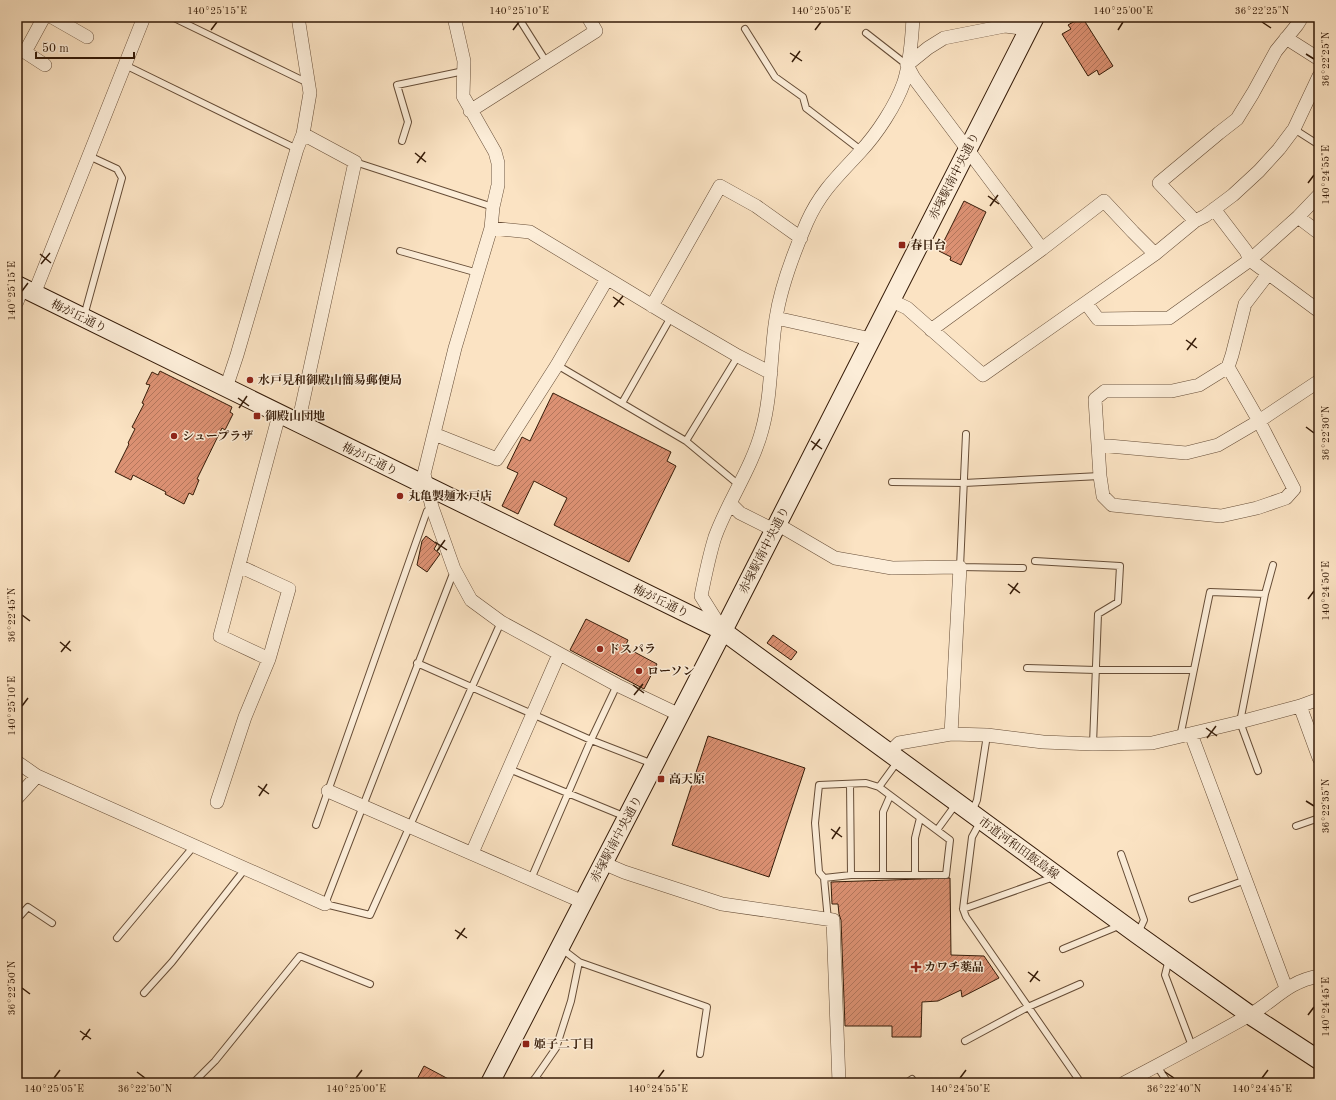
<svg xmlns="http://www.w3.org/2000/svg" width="1336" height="1100" viewBox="0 0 1336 1100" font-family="'Old Standard TT','Noto Serif JP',serif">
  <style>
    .building { fill: url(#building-hatch); stroke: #351b08 }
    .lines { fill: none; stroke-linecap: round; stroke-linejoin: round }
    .lane-casing { stroke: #664d37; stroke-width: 8 }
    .street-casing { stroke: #664d37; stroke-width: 14 }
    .secondary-casing { stroke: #351b08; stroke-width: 20 }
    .lane { stroke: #fcedd8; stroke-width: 6 }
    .street { stroke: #fcedd8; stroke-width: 13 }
    .secondary { stroke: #fcedd8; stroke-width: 18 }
    .ticks { fill: none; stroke: #351b08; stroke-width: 1.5 }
    .poi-dot { fill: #8f2418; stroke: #fcedd8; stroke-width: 1.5 }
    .labels { text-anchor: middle; stroke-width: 3; stroke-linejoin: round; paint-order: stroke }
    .street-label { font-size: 12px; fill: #351b08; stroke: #fcedd8 }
    .poi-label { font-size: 12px; font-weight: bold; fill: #351b08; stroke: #fcedd8; text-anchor: start }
    .neatline { fill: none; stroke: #351b08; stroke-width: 1.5 }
    .ticks-label { font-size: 10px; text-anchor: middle; fill: #351b08 }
  </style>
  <defs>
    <pattern id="building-hatch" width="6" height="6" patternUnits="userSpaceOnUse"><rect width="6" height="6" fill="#dc9173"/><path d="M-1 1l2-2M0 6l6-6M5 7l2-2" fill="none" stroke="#b3765c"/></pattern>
  </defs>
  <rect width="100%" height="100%" fill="#fbe3c3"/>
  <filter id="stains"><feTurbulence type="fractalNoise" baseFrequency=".005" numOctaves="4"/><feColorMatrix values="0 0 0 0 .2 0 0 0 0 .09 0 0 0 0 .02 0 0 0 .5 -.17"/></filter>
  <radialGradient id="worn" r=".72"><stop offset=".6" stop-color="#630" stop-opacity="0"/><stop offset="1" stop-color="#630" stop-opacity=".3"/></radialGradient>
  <path class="building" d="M1082,17L1113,66L1099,75L1097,70L1088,76L1062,34L1071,29L1068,25Z
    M964,201L986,212L961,265L950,260L951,257L939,251Z
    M160,371L232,407L230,412L233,414L225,430L222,428L197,479L199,480L193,495L189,493L184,504L165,494L166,492L133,475L131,480L115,472L129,444L128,443L135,429L132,427L144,404L142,403L150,385L146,384L152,372L158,375Z
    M553,393L671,452L667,461L676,466L629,562L554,525L567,498L534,481L518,514L502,506L518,473L507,468L522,437L530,441Z
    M426,536L437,544L434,549L440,554L427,572L417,565L422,541Z
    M586,619L628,640L625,647L657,664L644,689L570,650Z
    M773,635L797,652L791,660L767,643Z
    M708,736L805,768L769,877L672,845Z
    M950,878L951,955L984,956L999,978L962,997L961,990L938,1001L922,1002L921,1037H892V1026H845L841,920L839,914L838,904H832L831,882Z
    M424,1066L456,1083H415Z"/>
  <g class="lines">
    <g class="lane-casing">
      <path id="lane" d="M172,17L308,83
        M518,17L547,63
        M745,29L775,77L803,97L806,108L862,151
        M866,33L907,65
        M125,65L297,149
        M1294,129L1319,145
        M402,141L408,122L397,85L464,71
        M355,162L493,207
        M400,251L478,273
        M84,316L122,178L117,169L89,156
        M557,365L686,441L739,485
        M622,403L671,317
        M966,434L960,567L1023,568
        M686,441L738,356
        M892,482L964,483L1100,476
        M1035,561L1120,566L1118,602L1098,614L1093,744
        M454,571L325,904L370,915L501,622
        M417,663L591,740L653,764
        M1027,668L1096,670H1193
        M1180,737L1210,592L1265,594L1273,565
        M509,769L626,817
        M1258,771L1240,722L1265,594
        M866,783L879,787L950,840L946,875H851L824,878L819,872L815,823L819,785Z
        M850,784L851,875
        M879,787L898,761
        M975,812L974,807L977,800L987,735
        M976,821L978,826L972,837L963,909L966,917L1081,1083
        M316,825L427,511L432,507
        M1296,826L1319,818
        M937,830L956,804
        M1121,854L1144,920L1138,933
        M915,874V838L920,818
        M883,875V812L890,796
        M824,878L828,920
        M531,879L591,740L617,685
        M1192,899L1246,880
        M963,909L1054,877
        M17,913L20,916L28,907L52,923
        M117,938L194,846
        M1063,949L1121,925
        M1169,959L1165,975L1192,1046
        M579,962L707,1007L700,1054
        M144,993L172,962L245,869
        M965,1041L1028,1007L1080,984
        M1157,1066L1168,1083
        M536,1077L556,1048L571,1001L579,962L562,949
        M193,1083L215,1061L300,956L370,984
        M531,1083L536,1077L543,1083
        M906,1083L912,1079"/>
    </g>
    <g class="street-casing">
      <path id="street" d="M44,17L25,52L45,65
        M52,17L87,37
        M454,17L464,61L463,96L495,152L498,163V185L493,207L491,228L455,348L424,474L432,507L454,569L471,600L501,622L617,685L680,715
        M1029,29L1005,26L944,38L928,48L907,65L914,78L1042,249
        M1286,38L1319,59
        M470,111L596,31L588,17
        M1214,209L1246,251L1250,260L1319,311
        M1298,217L1319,233
        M1195,221L1159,183L1219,133L1237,119L1253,93L1276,51L1297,25L1302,17
        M491,228L530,232L671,317L738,356L771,373
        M34,294L144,17
        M890,300L907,308L983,375L1155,254L1195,221L1205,216L1233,195L1259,171L1279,149L1294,129L1319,76
        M17,302L22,288
        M1086,303L1098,319L1169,318L1250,260L1298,217L1319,195
        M652,306L720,186L756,206L801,238
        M776,318L871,339
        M931,330L1042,249L1104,201L1133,232L1155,254
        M1228,367L1199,385L1172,391H1105L1095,399L1100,476L1103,496L1112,505L1221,516L1257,508L1286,498L1294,489L1259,421L1228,367L1232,355L1245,304L1268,274
        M226,388L237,355L297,149L303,134L310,93L298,17
        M298,424L355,162L303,134
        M434,434L497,459L557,365L607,279
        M1098,445L1186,453L1218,445L1259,421L1319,381
        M730,503L740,513L774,530
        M777,524L835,558L892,568L960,567L951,734
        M239,566L289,589L269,659L220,636L279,415
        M723,631L701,596C705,576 709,556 715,537C728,501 752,468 762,430C772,394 770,355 776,318C781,285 794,252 807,222C821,191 838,176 860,152C877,134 896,105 904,82C910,62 912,38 913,17
        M1300,706L1319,758
        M1191,734L1286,988
        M889,753L899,743L951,734L987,735L1043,742L1093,744L1152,743L1240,722L1300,706L1319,699
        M17,762L37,776L325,904
        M328,791L583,902
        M17,798L37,776
        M217,802L245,717L269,659
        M472,853L559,654
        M603,863L624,872L722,904L833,920L839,1083
        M1124,1083C1166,1061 1207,1039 1248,1016C1275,1001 1286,982 1319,976"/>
    </g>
    <g class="secondary-casing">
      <path id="secondary" d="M17,285L723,631L1138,935L1250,1015L1319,1060
        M490,1083L723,631L1035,17"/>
    </g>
    <use href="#lane" class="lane"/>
    <use href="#street" class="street"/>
    <use href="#secondary" class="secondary"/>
  </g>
  <path class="ticks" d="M1262,22L1271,28M211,30L217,22M513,30L519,22M815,30L821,22M1118,30L1123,22M790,53L802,61M1306,54L1314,59M792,62L800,51M415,153L426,162M417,163L425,152M1308,183L1314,175M988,196L999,204M990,206L998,195M40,254L51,263M41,264L50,253M22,291L28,283M613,297L624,305M614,307L623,296M1186,340L1197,348M1187,350L1196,338M238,398L249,406M239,408L247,396M1306,427L1314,433M811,441L822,449M812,450L820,439M435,542L447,550M437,551L445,540M1008,584L1020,593M1010,594L1018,583M1308,599L1314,591M22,615L30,621M60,642L71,651M61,652L70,641M633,685L644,693M634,695L643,684M22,706L28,698M1206,728L1217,736M1207,738L1216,726M258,786L269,794M259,796L267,784M1306,801L1314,806M831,829L842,837M832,839L840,827M455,930L467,938M457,939L465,928M1028,972L1040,981M1030,982L1038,971M22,988L30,994M1308,1015L1314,1007M80,1031L91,1039M82,1040L90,1029M137,1072L145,1078M1165,1072L1174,1078M54,1078L60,1070M356,1078L362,1070M658,1078L664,1070M960,1078L966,1070M1262,1078L1268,1070"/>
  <g class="poi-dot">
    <rect x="898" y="241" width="8" height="8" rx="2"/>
    <circle cx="250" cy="380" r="4"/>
    <rect x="253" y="412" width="8" height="8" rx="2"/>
    <circle cx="174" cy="436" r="4"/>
    <circle cx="400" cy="496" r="4"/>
    <circle cx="600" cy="649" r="4"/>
    <circle cx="639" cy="671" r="4"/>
    <rect x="657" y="775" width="8" height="8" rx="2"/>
    <path d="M914 961h4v4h4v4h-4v4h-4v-4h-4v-4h4z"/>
    <rect x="522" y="1040" width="8" height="8" rx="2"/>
  </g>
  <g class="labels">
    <g class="street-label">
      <text transform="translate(954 176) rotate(-63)" y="4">赤塚駅南中央通り</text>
      <text transform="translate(79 316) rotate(26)" y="4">梅が丘通り</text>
      <text transform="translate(370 459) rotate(26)" y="4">梅が丘通り</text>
      <text transform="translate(764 550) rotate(-63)" y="4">赤塚駅南中央通り</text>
      <text transform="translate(661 601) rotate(26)" y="4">梅が丘通り</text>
      <text transform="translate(616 839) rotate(-62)" y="4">赤塚駅南中央通り</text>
      <text transform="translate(1019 848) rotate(36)" y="4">市道河和田飯島線</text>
    </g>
    <g class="poi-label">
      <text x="910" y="249">春日台</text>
      <text x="258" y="384">水戸見和御殿山簡易郵便局</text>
      <text x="265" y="420">御殿山団地</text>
      <text x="182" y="440">シュープラザ</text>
      <text x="408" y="500">丸亀製麺水戸店</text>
      <text x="608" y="653">ドスパラ</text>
      <text x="647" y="675">ローソン</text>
      <text x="669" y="783">高天原</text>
      <text x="924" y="971">カワチ薬品</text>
      <text x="534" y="1048">姫子二丁目</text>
    </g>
  </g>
  <rect width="1336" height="1100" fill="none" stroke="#fbe3c3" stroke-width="44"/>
  <path d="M36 52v6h98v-6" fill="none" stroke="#351b08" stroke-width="2"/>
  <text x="42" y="52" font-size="12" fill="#351b08" stroke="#fcedd8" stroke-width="3" paint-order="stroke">50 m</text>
  <rect x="22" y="22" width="1292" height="1056" class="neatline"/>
  <g class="ticks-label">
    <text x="217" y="14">140°25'15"E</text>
    <text x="519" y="14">140°25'10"E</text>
    <text x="821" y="14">140°25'05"E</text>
    <text x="1123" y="14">140°25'00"E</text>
    <text x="1262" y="14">36°22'25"N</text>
    <text transform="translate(1325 59) rotate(-90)" y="4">36°22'25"N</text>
    <text transform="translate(1325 175) rotate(-90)" y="4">140°24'55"E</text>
    <text transform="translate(11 291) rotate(-90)" y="4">140°25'15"E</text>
    <text transform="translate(1325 433) rotate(-90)" y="4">36°22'30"N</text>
    <text transform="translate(1325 591) rotate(-90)" y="4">140°24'50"E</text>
    <text transform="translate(11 615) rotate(-90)" y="4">36°22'45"N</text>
    <text transform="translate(11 706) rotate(-90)" y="4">140°25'10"E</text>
    <text transform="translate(1325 806) rotate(-90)" y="4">36°22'35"N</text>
    <text transform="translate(11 988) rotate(-90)" y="4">36°22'50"N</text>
    <text transform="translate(1325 1007) rotate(-90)" y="4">140°24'45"E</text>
    <text x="54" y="1092">140°25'05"E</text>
    <text x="145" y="1092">36°22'50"N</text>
    <text x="356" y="1092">140°25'00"E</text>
    <text x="658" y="1092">140°24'55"E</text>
    <text x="960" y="1092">140°24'50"E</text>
    <text x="1174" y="1092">36°22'40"N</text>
    <text x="1262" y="1092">140°24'45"E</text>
  </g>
  <rect width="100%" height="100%" filter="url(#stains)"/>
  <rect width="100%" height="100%" fill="url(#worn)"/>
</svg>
